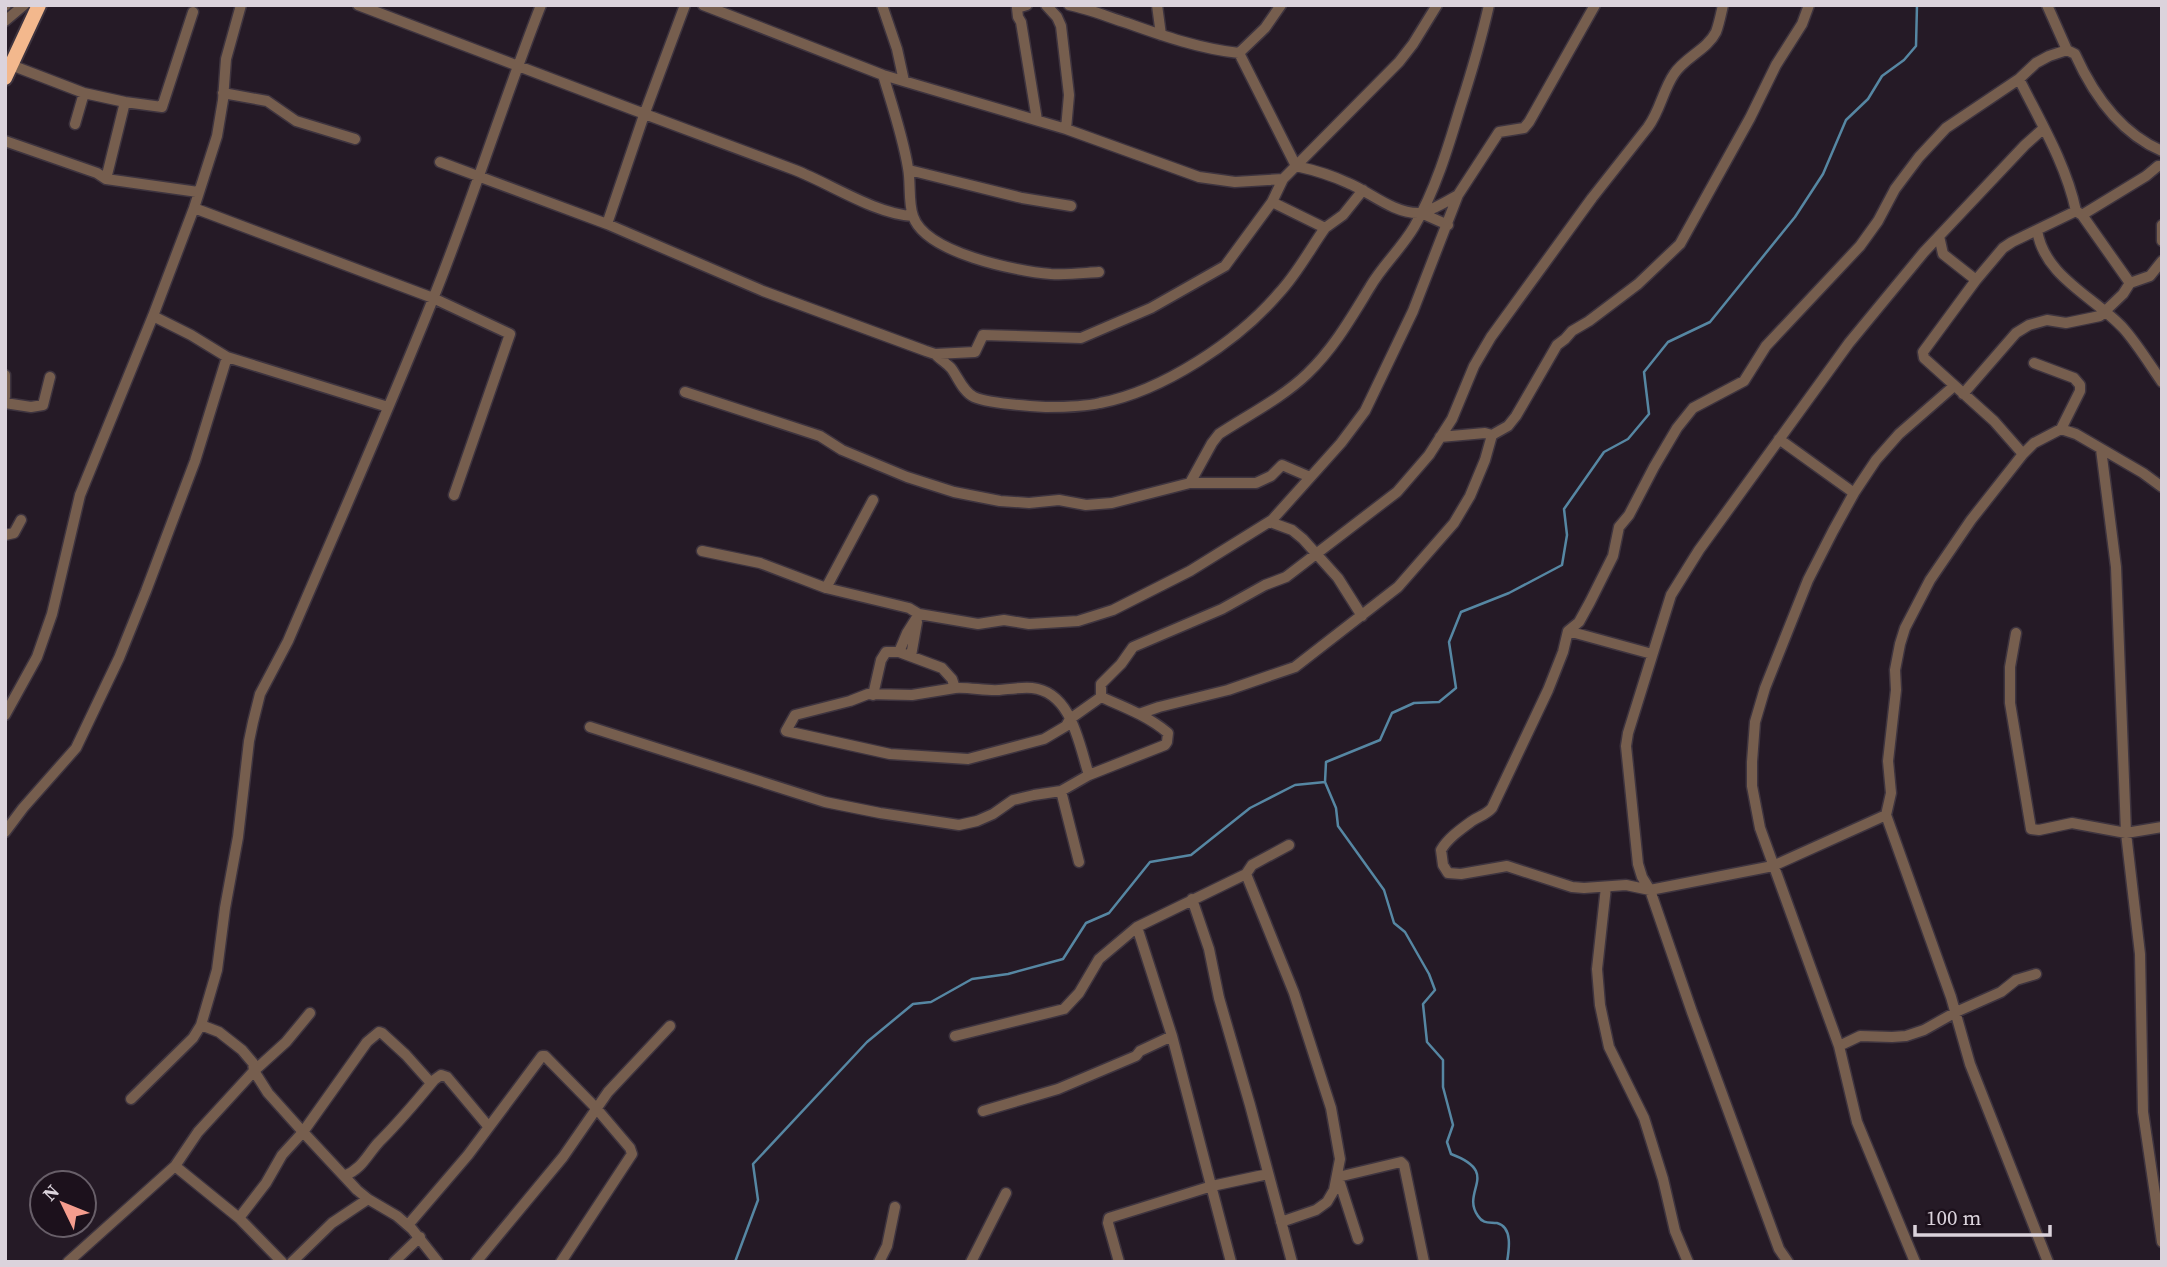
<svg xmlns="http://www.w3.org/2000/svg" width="2167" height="1267" viewBox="0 0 2167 1267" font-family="'Source Serif 4',serif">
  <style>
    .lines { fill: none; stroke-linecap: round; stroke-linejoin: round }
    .stream { stroke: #5687a3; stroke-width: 2.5 }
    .minor-casing { stroke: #3e343f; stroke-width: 13 }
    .highway-casing { stroke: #3e343f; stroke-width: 18 }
    .minor { stroke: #765e4e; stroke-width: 10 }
    .highway { stroke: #f3b88d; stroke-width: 14 }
  </style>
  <rect width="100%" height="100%" fill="#251a26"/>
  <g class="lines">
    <path class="stream" d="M1325,782L1336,808L1338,826L1384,890L1394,923L1405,932L1429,974L1435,990L1423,1004L1427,1042L1443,1060V1087L1453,1125L1447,1142L1451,1154C1502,1173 1460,1191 1478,1216C1483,1224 1489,1222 1497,1223C1513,1227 1509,1250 1507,1262
      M735,1262L758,1200L753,1164L867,1042L913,1004L931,1002L972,979L1008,974L1063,959L1086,923L1109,913L1150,862L1191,855L1250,808L1295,785L1325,782L1326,762L1380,740L1392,713L1414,703L1439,702L1456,688L1449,642L1461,612L1509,593L1562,565L1567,535L1564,509L1604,452L1628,439L1649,414L1644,372L1668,342L1710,322L1795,217L1823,174L1846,120L1868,99L1882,76L1904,60L1916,46L1917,5"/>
    <g class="minor-casing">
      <path id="minor" d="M358,5C503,61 649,116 795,170C831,184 875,214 913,216
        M703,5L883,75L1066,129L1199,177L1235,182L1283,179
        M882,5L897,49L904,81
        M1027,5L1017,8L1018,17L1021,22L1037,120
        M1046,5L1057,17L1061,26L1069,95L1066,129
        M1069,5C1089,9 1108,17 1127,23C1163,36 1201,49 1239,53L1265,28L1281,5
        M1157,5L1161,35
        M2047,5L2067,50L2075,54C2093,94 2120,133 2162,151
        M5,6L6,5
        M5,21L24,5
        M1239,53L1296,166C1314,170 1331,175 1348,183C1370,192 1393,213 1418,213C1428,213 1449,200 1458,195
        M11,65L84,93L125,102L162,107L193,12
        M883,75C892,105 903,137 908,168C911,183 908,202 913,216C925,253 1016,271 1051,274C1067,275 1083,273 1099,272
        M2019,79C2040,121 2066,164 2076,211L2082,215L2130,283
        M223,93L267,101L296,121L355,139
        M75,124L84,93
        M5,141L97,173L106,179L198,192
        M440,162L607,224L763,291L926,351L935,354L975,352L983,335L1081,338L1151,308L1225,266L1272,202L1283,179L1399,62L1413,44L1437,5
        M909,170L1022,198L1071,206
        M106,179L125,102
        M1272,202L1325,228L1343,215L1363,190
        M194,208L433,298L510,334L454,495
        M1421,213L1448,225
        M2082,215L2146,176L2158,166H2162
        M607,224L644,115L685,5
        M2162,225V241
        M2037,230C2044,277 2095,297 2124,329C2138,345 2150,365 2162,382
        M1939,236L1943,254L1976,280
        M153,316L191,335L227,357L388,407
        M935,354C940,359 946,363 951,368C958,377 963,392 974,397C990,404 1029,406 1047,407C1065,407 1083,407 1100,403C1163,391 1238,341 1279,293C1297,274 1310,249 1325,228
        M2034,363L2074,378L2080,385V391L2061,429
        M5,375V397
        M685,392L820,436L842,450L907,477L954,492L1000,501L1029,503L1059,500L1086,505L1112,503L1190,483H1256L1271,476L1282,465L1310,477
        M1963,394L2016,333L2029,325L2047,320L2066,323L2100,316L2123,294L2130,283L2150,276L2162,261
        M5,403L31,407L43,405L50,377
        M1440,437L1485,433L1492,435L1508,426L1516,416L1557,345L1565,339L1572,331L1589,321L1638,284L1680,244L1750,118L1776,65L1802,24L1809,5
        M1779,439L1854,493
        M2101,449L2116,567L2126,833L2140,954L2143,1112L2162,1242
        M2023,454L1994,421L1924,358L1923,352L1976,280L2003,248L2012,242L2076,211
        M1190,483L1212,443L1219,434C1248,415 1282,398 1307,374C1334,348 1351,318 1370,287C1382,266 1401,249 1414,227C1435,191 1448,148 1460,108C1471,74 1481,40 1489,5
        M1270,522L1292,530L1303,539L1338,578L1362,616
        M5,535L14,533L21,520
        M702,551L760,563L826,588L909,608L919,614L978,624L1004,620L1029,624L1078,621L1113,610L1190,571L1272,520L1341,443L1365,411L1413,311L1458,195L1499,132L1524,128L1529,122L1595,5
        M826,588L873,500
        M1568,631L1652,654
        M2016,633L2010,667V703L2031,829L2039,830L2072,823L2126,833L2162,827
        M899,652L942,668L952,679L955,688C970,687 985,691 999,690C1010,689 1022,687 1032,688C1072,692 1079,745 1089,775
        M911,656L917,622
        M955,688L912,695L868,694L850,701L795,715L786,731L890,754L968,759L1044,739L1066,726L1070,719L1101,697V684L1121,664L1133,647L1222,609L1265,585L1286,577L1397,492L1429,455L1452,419L1474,366L1491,337L1592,198L1648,127C1660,111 1663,90 1674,74C1685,57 1707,50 1716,32C1719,24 1721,14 1723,5
        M873,695L881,660L886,652H899L907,633L919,614
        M1139,714L1159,707L1228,690L1295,667L1398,587L1454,523L1470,496L1485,460L1492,435
        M5,715L37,657L52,614L80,495L153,316L194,208L217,136L223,100L226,59L241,5
        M590,727L825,802L880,813L959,825L977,821L993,814L1013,800L1034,795L1061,791L1089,775L1165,745L1167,742L1168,733C1148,716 1124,707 1101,697
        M1061,791L1079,862
        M1886,815L1773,866L1650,890L1626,885L1584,888L1572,887L1507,866L1461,874L1448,873L1443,865L1441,850C1448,838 1461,829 1472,821C1479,816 1486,815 1492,808L1548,690L1563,652L1568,631L1579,622L1590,602L1613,556L1619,527L1629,515L1654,467L1677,428L1693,408L1744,381L1766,346L1860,246L1878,221L1895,189L1919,157L1946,128L2019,79L2036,63L2049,56L2067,50
        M5,832L23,808L76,748L119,658L146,591L195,461L227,357
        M1246,874L1294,993L1331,1108L1340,1159L1334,1190L1327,1202L1316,1210L1281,1222
        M1606,887L1597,969L1600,1005L1609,1047L1644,1118L1663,1179L1675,1231L1688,1262
        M1192,899L1209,949L1219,998L1250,1105L1292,1262
        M1137,927L1172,1036L1231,1262
        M201,1025L219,1032L242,1050L253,1063L254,1071L268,1093L303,1132L367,1042L379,1032L382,1033L406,1055L431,1083
        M955,1036L1064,1009L1079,993L1099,959L1137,927L1246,874L1252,865L1289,845
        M1839,1046L1860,1036L1892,1037L1906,1036L1924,1030L1956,1012L2001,992L2016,980L2036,974
        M131,1099L193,1038L201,1025L217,970L225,908L238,837L249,741L253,722L260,694L288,641C337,527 387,414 433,299C472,202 503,102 541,5
        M983,1111L1058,1089L1136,1056L1140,1051L1172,1036
        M175,1166L239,1218
        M344,1176C362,1169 367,1155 379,1142C399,1122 416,1102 434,1080L441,1075L447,1077L488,1126
        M408,1225L468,1155L542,1056H545L596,1108L630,1148L632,1154L561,1262
        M1358,1239L1338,1177L1401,1162L1404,1165L1424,1262
        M68,1262L175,1166L198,1132L254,1071L286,1042L310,1013
        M282,1262L239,1218L266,1183L282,1155L303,1132L357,1190L368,1199L397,1216L412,1229L438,1262
        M292,1262L332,1223L368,1199
        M394,1262L420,1237
        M476,1262L563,1157L608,1092L670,1026
        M879,1262L887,1246L895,1207
        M971,1262L1006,1193
        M1119,1262L1108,1223L1109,1218L1212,1186L1268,1174
        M1788,1262L1779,1249L1692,1012L1650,890L1642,877L1638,864L1626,746L1628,733L1671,595L1699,550L1849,343L1924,252L2025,145L2044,128
        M1915,1262L1857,1122L1839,1046L1760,828L1752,786V762L1755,722L1765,688L1808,580L1833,531L1854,493L1876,460L1899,434L1954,386
        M2048,1262L1970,1064L1951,997L1886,815L1891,793L1888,761L1896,690L1895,670L1900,644L1905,628L1930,580L1971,520L2023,454L2034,443L2061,429L2076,434L2143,473L2162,487"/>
    </g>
    <g class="highway-casing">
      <path id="highway" d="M5,78L39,5"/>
    </g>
    <use href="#minor" class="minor"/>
    <use href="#highway" class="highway"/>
  </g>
  <rect width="2167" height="1267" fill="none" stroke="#dbd3dc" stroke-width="14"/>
  <g transform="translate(63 1204) rotate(313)"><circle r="33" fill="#1c111c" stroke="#685f69" stroke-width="2"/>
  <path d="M0-5L12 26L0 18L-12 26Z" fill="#f59d8e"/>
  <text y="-10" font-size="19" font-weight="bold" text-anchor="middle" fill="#dbd3dc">N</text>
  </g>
  <path d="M1915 1225v10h135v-10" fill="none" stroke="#dbd3dc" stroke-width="3.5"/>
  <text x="1926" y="1225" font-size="21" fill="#dbd3dc" stroke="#1c111c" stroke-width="5" paint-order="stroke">100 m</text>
</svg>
